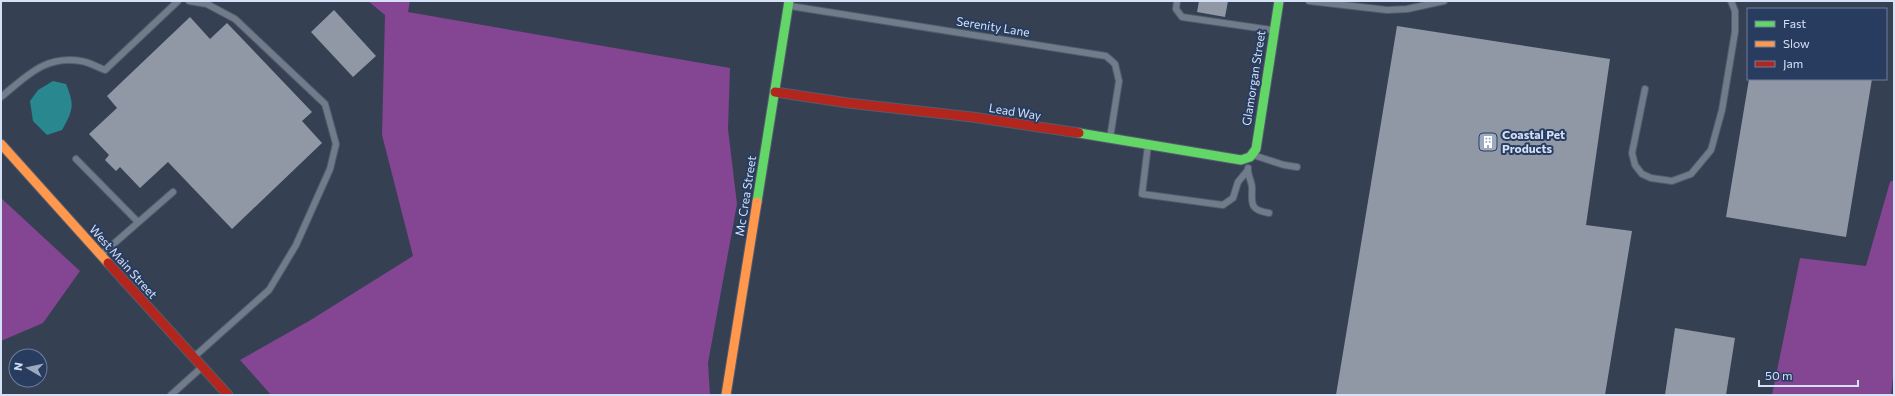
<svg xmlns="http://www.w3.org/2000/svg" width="1895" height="396" viewBox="0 0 1895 396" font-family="Commissioner,sans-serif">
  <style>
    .forest { fill: #844592 }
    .water { fill: #28878f }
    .building { fill: #9098a6 }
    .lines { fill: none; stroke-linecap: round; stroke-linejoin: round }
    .lane-casing { stroke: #535c6d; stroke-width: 8 }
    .fast-casing { stroke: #535c6d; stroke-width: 11 }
    .slow-casing { stroke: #535c6d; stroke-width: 11 }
    .jam-casing { stroke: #535c6d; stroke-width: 11 }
    .lane { stroke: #717c8a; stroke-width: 6 }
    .fast { stroke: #63d668; stroke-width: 9 }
    .slow { stroke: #ff974d; stroke-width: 9 }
    .jam { stroke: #b3261e; stroke-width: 9 }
    .labels { text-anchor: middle; stroke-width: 4; stroke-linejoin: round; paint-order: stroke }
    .street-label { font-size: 12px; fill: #d4e1f7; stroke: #283c60 }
    .poi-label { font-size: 12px; font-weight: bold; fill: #d4e1f7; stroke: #283c60; text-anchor: start }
  </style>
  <rect width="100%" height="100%" fill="#354053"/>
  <path class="forest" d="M368,1H410L408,12L730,68L728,129L737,204L708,363L710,395H271L240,360L309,321L413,256L382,135L385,15Z
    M1894,180V367L1891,395H1772L1800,258L1866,266L1890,182Z
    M1,198L80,271L43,323L1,341Z"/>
  <path class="water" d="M53,81L66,84C75,106 73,110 62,130L47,135L33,121L30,101L38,90Z"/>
  <path class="building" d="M1199,1H1228L1225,17L1197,12Z
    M334,10L376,56L353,77L311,32Z
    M190,17L210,39L227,23L312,112L302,121L322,143L232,229L168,162L140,188L120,167L116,171L105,160L109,155L89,134L117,108L107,96Z
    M1397,26L1610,59L1586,225L1632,231L1605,395H1336Z
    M1749,79H1872L1846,237L1726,217Z
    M1675,328L1735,338L1726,395H1665Z"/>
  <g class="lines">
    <g class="lane-casing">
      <path id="lane" d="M189,1L207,4L235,19L325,104L336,144L330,169L296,245L269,290L195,356
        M1177,1L1176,9L1182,17L1272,30
        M1309,1L1387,10L1407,9L1444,1
        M790,6L1106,56L1115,64L1119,81L1110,138
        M1645,89L1632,153L1635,165L1642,174L1651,178L1672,181L1691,174L1711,150L1722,110L1735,32V11L1731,1
        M1,97C27,76 45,55 81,61C89,62 97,67 105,70L178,1
        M1148,145L1142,194L1223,205L1233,198L1238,182L1247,171
        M1253,155L1284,165L1297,167
        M76,159L138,222
        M1248,168C1247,175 1252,181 1252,188C1252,203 1249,210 1269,213
        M102,254L173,192
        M171,395L201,368"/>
    </g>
    <g class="fast-casing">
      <path id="fast" d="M1079,133L1241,160L1250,157L1256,149L1279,1
        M757,202L789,1"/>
    </g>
    <g class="slow-casing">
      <path id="slow" d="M1,144L108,263
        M726,395L757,202"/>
    </g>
    <g class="jam-casing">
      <path id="jam" d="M775,92L848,103L972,117L1079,133
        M108,263L228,395"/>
    </g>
    <use href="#lane" class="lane"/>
    <use href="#fast" class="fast"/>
    <use href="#slow" class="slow"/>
    <use href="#jam" class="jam"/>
  </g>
  <defs>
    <g id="building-square" transform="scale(1)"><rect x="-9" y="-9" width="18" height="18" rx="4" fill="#9ca9be" stroke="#283c60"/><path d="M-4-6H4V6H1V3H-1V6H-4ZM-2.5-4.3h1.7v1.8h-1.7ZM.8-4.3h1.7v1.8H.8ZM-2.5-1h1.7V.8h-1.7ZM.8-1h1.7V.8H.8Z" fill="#fff"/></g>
  </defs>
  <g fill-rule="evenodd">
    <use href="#building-square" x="1488" y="142"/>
  </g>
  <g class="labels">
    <g class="street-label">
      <text transform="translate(993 27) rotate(9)" y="4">Serenity Lane</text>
      <text transform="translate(1254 78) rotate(-81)" y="4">Glamorgan Street</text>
      <text transform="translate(1015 112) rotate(9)" y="4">Lead Way</text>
      <text transform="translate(746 196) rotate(-81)" y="4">Mc Crea Street</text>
      <text transform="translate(123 262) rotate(48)" y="4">West Main Street</text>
    </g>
    <g class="poi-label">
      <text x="1502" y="139">Coastal Pet<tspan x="1502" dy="14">Products</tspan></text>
    </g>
  </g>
  <rect width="1895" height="396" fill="none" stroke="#d4e1f7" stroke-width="4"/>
  <rect x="1747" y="8" width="140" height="72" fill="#283c60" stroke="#6d7e9c"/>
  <rect x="1755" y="21" width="20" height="6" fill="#63d668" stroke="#6d7e9c"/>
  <text x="1783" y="28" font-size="12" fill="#d4e1f7">Fast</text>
  <rect x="1755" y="41" width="20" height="6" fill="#ff974d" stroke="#6d7e9c"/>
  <text x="1783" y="48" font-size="12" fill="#d4e1f7">Slow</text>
  <rect x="1755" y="61" width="20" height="6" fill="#b3261e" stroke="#6d7e9c"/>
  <text x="1783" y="68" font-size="12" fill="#d4e1f7">Jam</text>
  <g transform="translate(28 368) rotate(279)"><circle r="19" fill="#283c60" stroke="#6d7e9c"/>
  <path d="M0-3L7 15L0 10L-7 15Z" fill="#9ca9be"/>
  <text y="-6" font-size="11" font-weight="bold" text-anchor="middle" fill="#d4e1f7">N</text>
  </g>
  <path d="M1759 380v6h99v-6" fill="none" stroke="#d4e1f7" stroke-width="2"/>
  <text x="1765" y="380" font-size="12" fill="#d4e1f7" stroke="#283c60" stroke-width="3" paint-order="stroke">50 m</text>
</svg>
